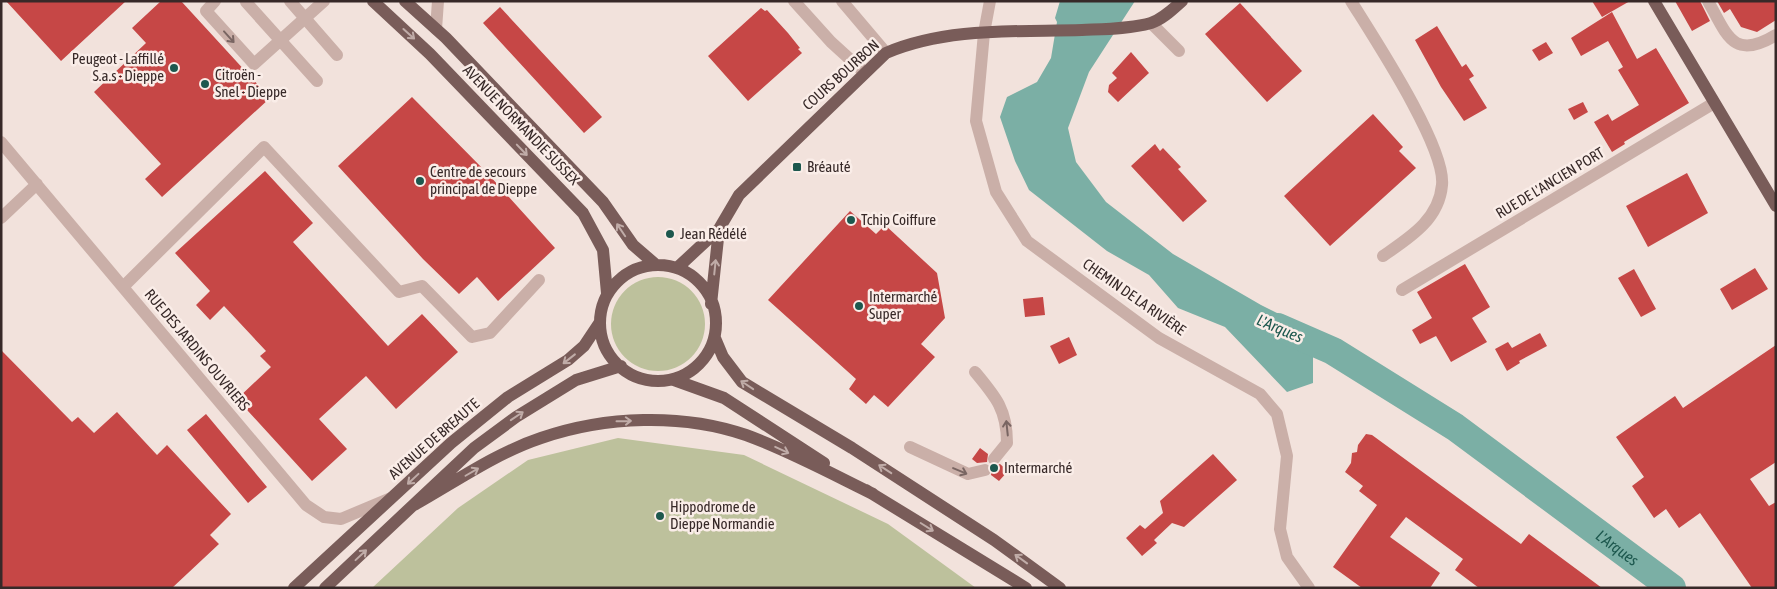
<svg xmlns="http://www.w3.org/2000/svg" width="1777" height="589" viewBox="0 0 1777 589" font-family="'Asap Condensed',sans-serif">
  <style>
    .green { fill: #bdc19c }
    .water { fill: #7bafa5 }
    .lines { fill: none; stroke-linecap: round; stroke-linejoin: round }
    .river { stroke: #7bafa5; stroke-width: 28 }
    .building { fill: #c64746 }
    .minor { stroke: #caafa8; stroke-width: 12 }
    .major { stroke: #795c59; stroke-width: 12 }
    .oneway { stroke: #c0aca8 }
    .oneway2 { stroke: #796562 }
    .poi-dot { fill: #1d584e; stroke: #faede8; stroke-width: 2 }
    .labels { text-anchor: middle; stroke-width: 5; stroke-linejoin: round; paint-order: stroke }
    .poi-label { font-size: 15px; fill: #372928; stroke: #faede8; text-anchor: start }
    .street-label { font-size: 15px; fill: #372928; stroke: #faede8 }
    .water-label { font-size: 16px; font-style: italic; fill: #1d584e; stroke: #faede8 }
  </style>
  <rect width="100%" height="100%" fill="#f2e2dc"/>
  <path class="green" d="M611 324a47 47 0 1 1 94 0a47 47 0 1 1-94 0Z
    M618,438L744,455L888,524L976,588H372L458,508L528,460Z"/>
  <path class="water" d="M1060,1H1135L1089,72L1068,128L1076,162L1106,202L1173,254L1261,305L1313,331V383L1287,392L1225,327L1178,308L1149,275L1107,251L1029,190L1015,161L1000,117L1007,97L1037,82L1051,58L1057,22L1055,18Z"/>
  <g class="lines">
    <path class="river" id="s1" d="M1278,327L1333,351L1455,427L1672,588"/>
  </g>
  <path class="building" d="M6,1H126L61,61Z
    M161,1H181L270,98L162,197L145,179L161,164L94,92L146,43L132,28Z
    M1592,1H1630L1602,17Z
    M1675,1H1700L1710,21L1692,31Z
    M1717,1H1776V20L1757,32L1741,27L1730,9L1724,13Z
    M1240,3L1302,71L1267,102L1205,34Z
    M500,7L602,117L584,133L483,23Z
    M761,8L765,11L767,10L788,33L800,48L798,49L802,53L748,101L708,56Z
    M1612,12L1637,59L1656,48L1689,103L1624,142L1625,144L1612,152L1594,122L1608,114L1612,121L1639,105L1618,70L1623,67L1608,41L1581,56L1571,38Z
    M1437,26L1462,67L1466,64L1474,76L1469,79L1487,108L1464,121L1441,87L1415,40Z
    M1546,42L1553,53L1539,61L1532,50Z
    M1131,52L1149,73L1118,102L1108,92L1109,85L1117,78L1112,73Z
    M412,97L489,175L555,248L498,301L477,277L459,294L423,259L338,166Z
    M1583,102L1588,112L1574,120L1568,109Z
    M1373,114L1403,147L1399,151L1416,168L1330,246L1284,196Z
    M1155,144L1160,151L1163,148L1181,167L1178,169L1207,201L1183,222L1131,166Z
    M265,171L313,223L293,242L388,346L422,314L458,352L396,409L366,376L319,419L347,449L312,481L237,399L271,367L260,356L266,351L224,306L210,320L196,305L210,291L175,253Z
    M1687,173L1708,213L1648,247L1626,206Z
    M850,211L876,234L885,225L937,273L945,318L921,344L935,357L888,407L874,395L866,404L849,389L856,379L768,300Z
    M1465,264L1490,307L1472,318L1487,342L1451,362L1436,336L1420,344L1412,330L1432,318L1417,292Z
    M1755,268L1768,289L1732,310L1720,289Z
    M1634,269L1656,309L1641,317L1618,278Z
    M1043,297L1045,315L1025,317L1023,299Z
    M1540,333L1547,346L1519,361L1520,363L1507,371L1495,349L1508,342L1512,348Z
    M1069,337L1077,355L1059,364L1050,346Z
    M1776,345V462L1750,479L1769,506L1776,502V588H1752L1700,513L1679,528L1666,509L1654,518L1632,486L1644,477L1616,437L1675,396L1683,408Z
    M1,350L72,422L78,417L94,433L117,412L157,455L167,445L231,514L210,535L219,544L172,588H1Z
    M206,414L267,487L248,503L187,430Z
    M1366,434L1372,435L1521,544L1529,534L1602,588H1479L1455,570L1463,559L1406,517L1390,537L1440,573L1430,588H1362L1333,567L1377,505L1359,491L1363,486L1345,472L1351,463L1352,453L1357,452L1358,445Z
    M980,448L988,454L987,462L977,463L972,459Z
    M1213,454L1237,480L1184,527L1172,523L1154,540L1157,543L1142,556L1126,538L1140,525L1145,529L1163,513L1160,501Z
    M1000,464L1008,471L999,481L991,475L992,467Z"/>
  <g class="lines">
    <path class="minor" d="M215,1L206,11L254,64L324,1
      M290,1L337,55
      M794,1L831,42L865,73
      M842,1L886,53
      M990,1L984,33L976,121L996,192L1027,241L1159,338L1260,394L1277,414L1287,456L1280,529L1287,557L1309,588
      M1351,1C1374,38 1446,147 1442,185C1439,220 1409,238 1383,256
      M1708,1C1727,35 1733,61 1776,35
      M246,2L317,81
      M1151,23L1179,51
      M436,29L438,1
      M1,142L306,505L324,517L341,519L391,498
      M1,218L37,184
      M123,287L264,147L399,292L422,286L472,337L490,333L539,280
      M1402,290L1714,103
      M975,372C996,397 1007,410 1007,443L994,459
      M910,447L968,474L985,470"/>
    <path class="major" d="M373,1L430,54L583,213L603,250L607,293
      M405,1L446,38L531,127L603,202L633,245L655,264
      M1654,1L1776,206
      M600 323a58 58 0 1 1 116 0a58 58 0 1 1-116 0Z
      M677,268L719,229L739,195L886,53C947,27 1017,32 1082,30C1104,29 1129,29 1151,23C1163,19 1173,9 1182,1
      M711,304L719,229
      M715,338L723,357L742,382L852,448L994,540L1060,588
      M674,380L724,398L824,463
      M866,490L1026,588
      M414,505C455,482 496,453 541,438C605,416 682,413 746,435C790,451 832,474 873,494
      M294,588L451,443L508,397L568,360L584,346L600,322
      M325,588L474,448L516,417L576,380L621,366"/>
  </g>
  <defs><path id="oneway-shaft" d="M-6 0H5M1.5-3L5.5 0L1.5 3" fill="none" stroke-width="1.6" stroke-linecap="round" stroke-linejoin="round" transform="scale(1.25)"/></defs>
  <g class="oneway">
    <use href="#oneway-shaft" transform="translate(409 34) rotate(42)"/>
    <use href="#oneway-shaft" transform="translate(522 150) rotate(46)"/>
    <use href="#oneway-shaft" transform="translate(621 230) rotate(-124)"/>
    <use href="#oneway-shaft" transform="translate(715 267) rotate(-84)"/>
    <use href="#oneway-shaft" transform="translate(569 359) rotate(142)"/>
    <use href="#oneway-shaft" transform="translate(747 385) rotate(-146)"/>
    <use href="#oneway-shaft" transform="translate(517 416) rotate(-34)"/>
    <use href="#oneway-shaft" transform="translate(624 421) rotate(-1)"/>
    <use href="#oneway-shaft" transform="translate(782 450) rotate(25)"/>
    <use href="#oneway-shaft" transform="translate(885 469) rotate(-147)"/>
    <use href="#oneway-shaft" transform="translate(472 472) rotate(-30)"/>
    <use href="#oneway-shaft" transform="translate(413 479) rotate(137)"/>
    <use href="#oneway-shaft" transform="translate(927 527) rotate(32)"/>
    <use href="#oneway-shaft" transform="translate(361 555) rotate(-43)"/>
    <use href="#oneway-shaft" transform="translate(1021 559) rotate(-144)"/>
  </g>
  <g class="oneway2">
    <use href="#oneway-shaft" transform="translate(229 37) rotate(48)"/>
    <use href="#oneway-shaft" transform="translate(1007 428) rotate(-96)"/>
    <use href="#oneway-shaft" transform="translate(960 471) rotate(23)"/>
  </g>
  <g class="poi-dot">
    <circle cx="174" cy="68" r="5"/>
    <circle cx="205" cy="84" r="5"/>
    <rect x="792" y="162" width="10" height="10" rx="2.5"/>
    <circle cx="420" cy="181" r="5"/>
    <circle cx="851" cy="220" r="5"/>
    <circle cx="670" cy="234" r="5"/>
    <circle cx="859" cy="306" r="5"/>
    <circle cx="994" cy="468" r="5"/>
    <circle cx="660" cy="516" r="5"/>
  </g>
  <g class="labels">
    <g class="poi-label">
      <text x="164" y="64" text-anchor="end">Peugeot - Laffillé<tspan x="164" dy="17">S.a.s - Dieppe</tspan></text>
      <text x="215" y="80">Citroën -<tspan x="215" dy="17">Snel - Dieppe</tspan></text>
      <text x="807" y="172">Bréauté</text>
      <text x="430" y="177">Centre de secours<tspan x="430" dy="17">principal de Dieppe</tspan></text>
      <text x="861" y="225">Tchip Coiffure</text>
      <text x="680" y="239">Jean Rédélé</text>
      <text x="869" y="302">Intermarché<tspan x="869" dy="17">Super</tspan></text>
      <text x="1004" y="473">Intermarché</text>
      <text x="670" y="512">Hippodrome de<tspan x="670" dy="17">Dieppe Normandie</tspan></text>
    </g>
    <g class="street-label">
      <text transform="translate(841 75) rotate(-42)" y="5">COURS BOURBON</text>
      <text transform="translate(521 125) rotate(46)" y="5">AVENUE NORMANDIE SUSSEX</text>
      <text transform="translate(1550 183) rotate(-31)" y="5">RUE DE L'ANCIEN PORT</text>
      <text transform="translate(1134 297) rotate(35)" y="5">CHEMIN DE LA RIVIÈRE</text>
      <text transform="translate(197 350) rotate(50)" y="5">RUE DES JARDINS OUVRIERS</text>
      <text transform="translate(434 439) rotate(-41)" y="5">AVENUE DE BREAUTE</text>
    </g>
    <g class="water-label">
      <text transform="translate(1280 328) rotate(23)" y="6">L'Arques</text>
      <text dy="6" stroke="none"><textPath href="#s1" startOffset="406">L'Arques</textPath></text>
    </g>
  </g>
  <rect width="1777" height="589" fill="none" stroke="#372928" stroke-width="5"/>
</svg>
